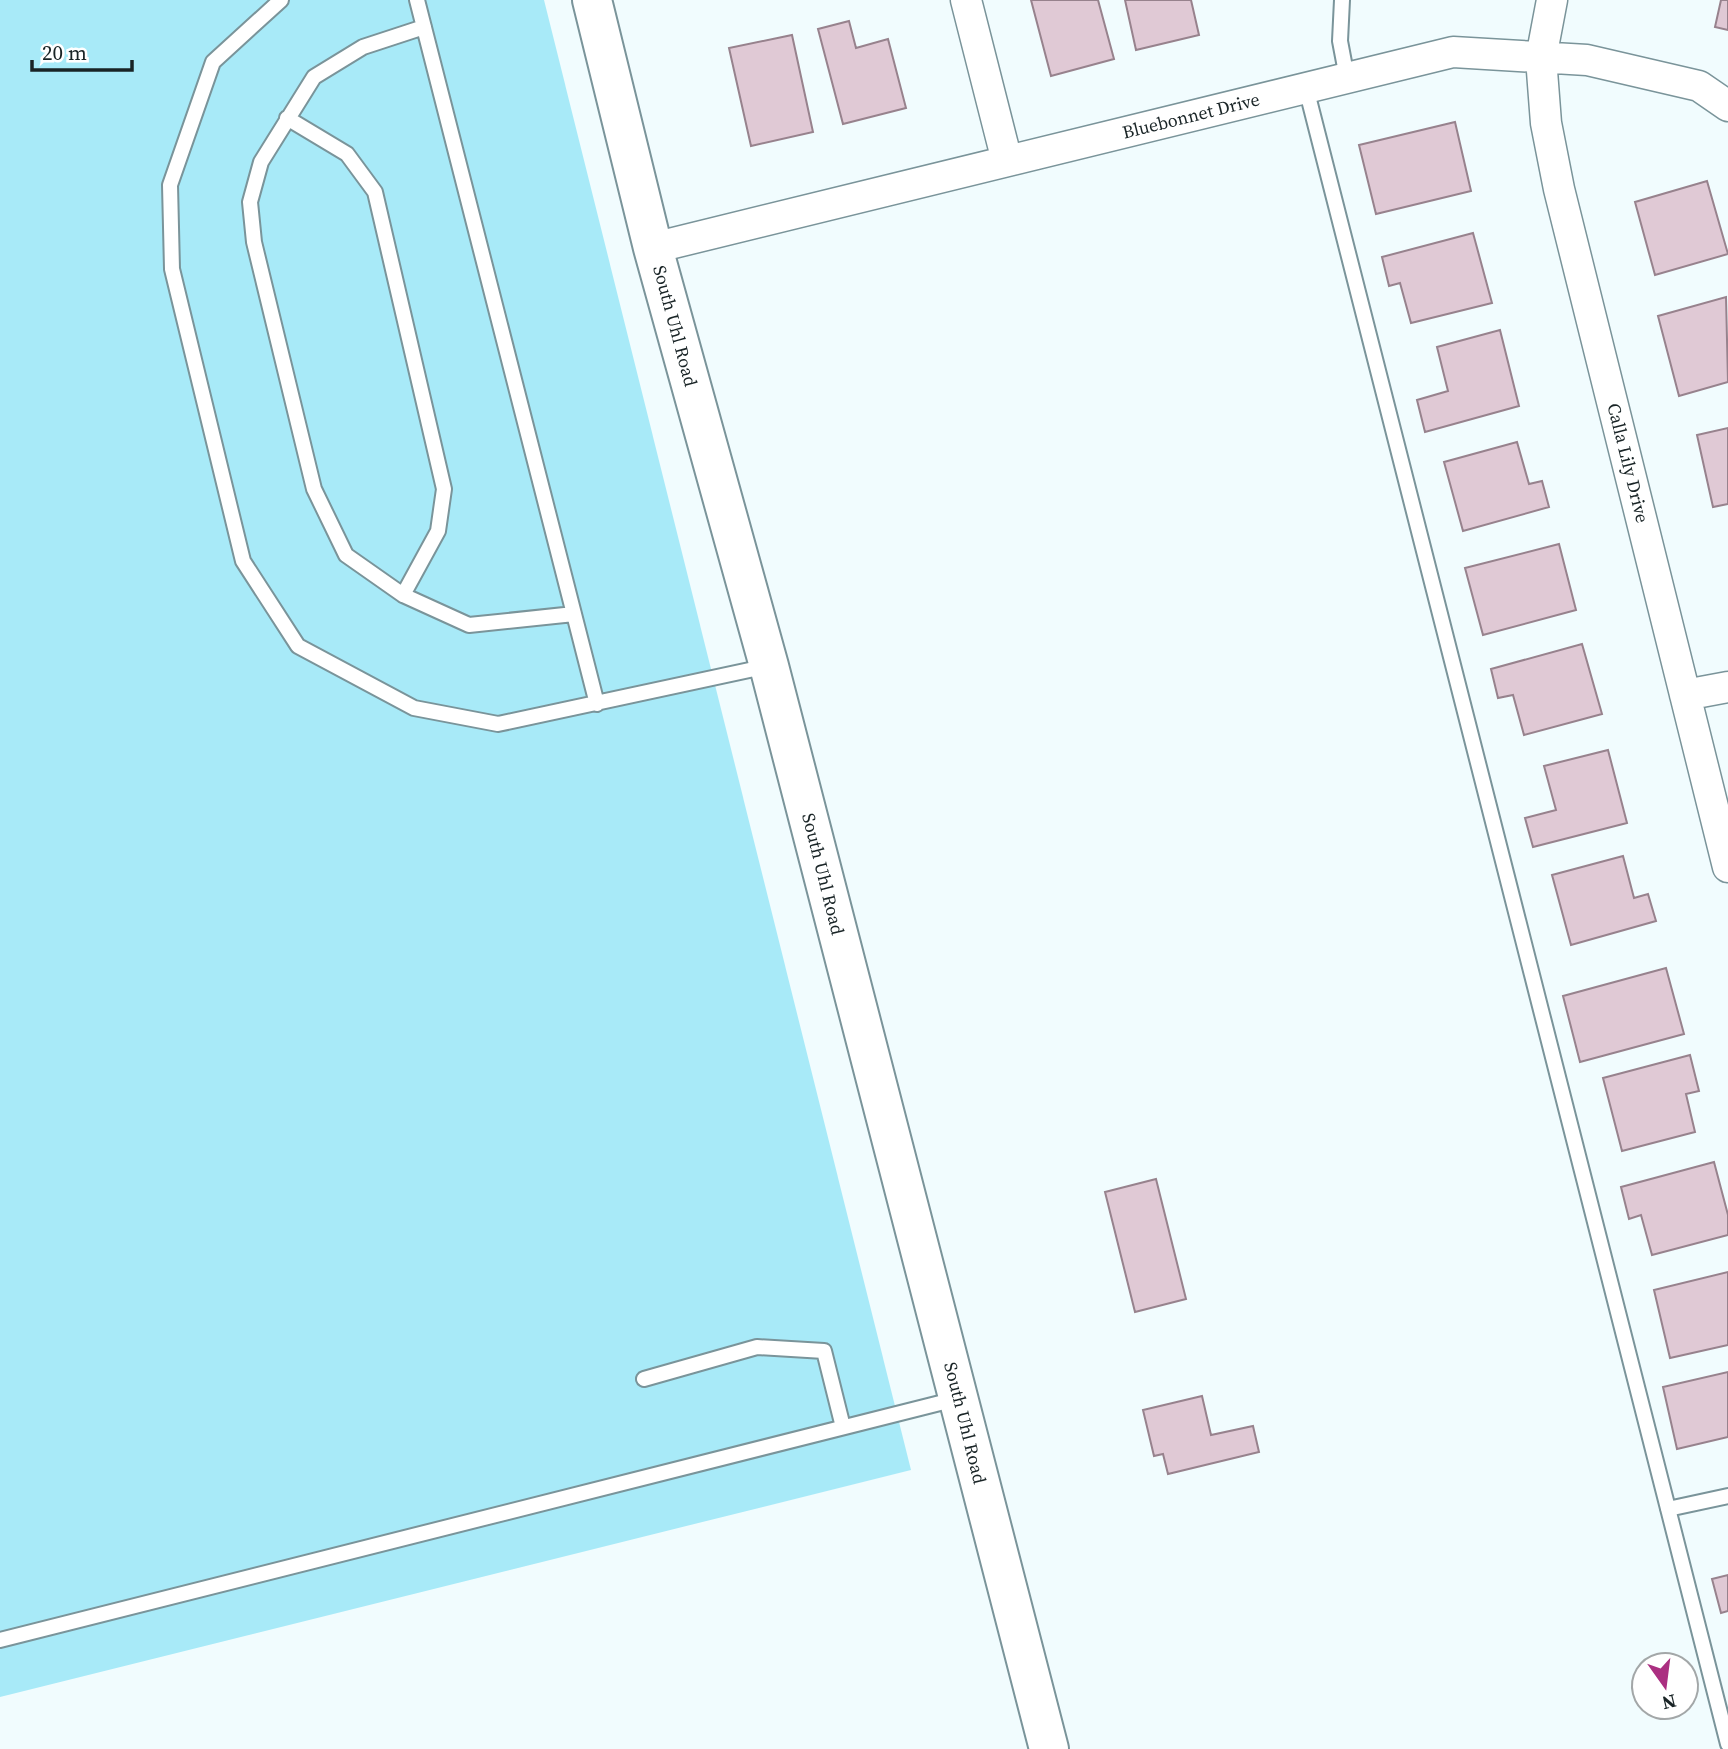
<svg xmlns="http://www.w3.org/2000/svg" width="1728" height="1749" viewBox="0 0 1728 1749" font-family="'Source Serif 4',serif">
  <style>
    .green { fill: #a8eaf8 }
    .building { fill: #e0c9d5; stroke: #97828d; stroke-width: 2 }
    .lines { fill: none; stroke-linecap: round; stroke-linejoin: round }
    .lane-casing { stroke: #7a949a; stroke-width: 18 }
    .street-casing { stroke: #7a949a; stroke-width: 33 }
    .secondary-casing { stroke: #7a949a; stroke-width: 42 }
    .lane { stroke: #fff; stroke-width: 14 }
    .street { stroke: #fff; stroke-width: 30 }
    .secondary { stroke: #fff; stroke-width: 38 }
    .labels { text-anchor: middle; stroke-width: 6; stroke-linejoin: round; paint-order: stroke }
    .street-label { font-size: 18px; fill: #192426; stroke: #fff }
  </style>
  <rect width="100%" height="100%" fill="#f1fcfe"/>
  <path class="green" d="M0,0H544L911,1470L0,1697Z"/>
  <path class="building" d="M1031,0H1098L1114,59L1051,76Z
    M1125,0H1191L1199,35L1136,50Z
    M1721,0H1728V30L1715,27Z
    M849,21L856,48L888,39L906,108L843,124L818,29Z
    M792,35L813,132L751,146L729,48Z
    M1455,122L1471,191L1376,214L1359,145Z
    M1707,181L1728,254L1655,275L1635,202Z
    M1473,233L1492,303L1411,323L1400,283L1389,286L1382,257Z
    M1726,297L1728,382L1679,396L1658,316Z
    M1500,330L1519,406L1425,432L1417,400L1448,391L1437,347Z
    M1728,428V504L1713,507L1697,435Z
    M1517,442L1529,484L1542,481L1549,507L1463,531L1444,462Z
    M1559,544L1576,610L1483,635L1465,568Z
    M1582,644L1602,714L1524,735L1513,695L1498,698L1491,669Z
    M1608,750L1627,823L1533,847L1525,818L1556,810L1544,766Z
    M1623,856L1634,898L1648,894L1656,921L1571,945L1552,875Z
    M1666,968L1684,1034L1580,1062L1563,996Z
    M1690,1055L1699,1091L1686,1094L1695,1132L1622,1151L1603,1078Z
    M1714,1162L1728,1215V1235L1652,1255L1641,1215L1629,1219L1621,1187Z
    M1156,1179L1186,1299L1135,1312L1105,1192Z
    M1728,1272V1345L1670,1358L1654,1290Z
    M1728,1372V1437L1677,1449L1663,1387Z
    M1202,1396L1211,1435L1253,1426L1259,1452L1168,1474L1163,1454L1154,1456L1143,1410Z
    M1728,1575V1611L1721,1613L1712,1579Z"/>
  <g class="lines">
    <g class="lane-casing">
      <path id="lane" d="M281,0L213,62L170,185L172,269L243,561L298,646L414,708L498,724L768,666
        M417,0L597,704
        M1342,0L1340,41L1347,78
        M424,27L363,47L314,77L261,162L250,202L254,242L314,489L346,555L403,595L469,625L574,614
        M1306,88L1728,1744
        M287,118L347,154L375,192L444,489L438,531L403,595
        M644,1379L757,1347L824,1351L843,1427
        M1668,1509L1728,1496
        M0,1640L956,1399"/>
    </g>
    <g class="street-casing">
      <path id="street" d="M966,0L1007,161
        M1552,0L1541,58L1546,123L1559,189L1728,867
        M653,248L1453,52L1587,60L1699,86L1728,106
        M1685,695L1728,687"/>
    </g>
    <g class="secondary-casing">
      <path id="secondary" d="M592,0L653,248L769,666L1049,1749"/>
    </g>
    <use href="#lane" class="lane"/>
    <use href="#street" class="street"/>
    <use href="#secondary" class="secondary"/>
  </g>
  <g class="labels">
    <g class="street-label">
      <text transform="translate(1191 116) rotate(-14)" y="6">Bluebonnet Drive</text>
      <text transform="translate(675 326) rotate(75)" y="6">South Uhl Road</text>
      <text transform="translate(1628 463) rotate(76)" y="6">Calla Lily Drive</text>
      <text transform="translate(823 874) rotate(76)" y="6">South Uhl Road</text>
      <text transform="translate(965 1423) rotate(76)" y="6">South Uhl Road</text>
    </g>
  </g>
  <g transform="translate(1665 1686) rotate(166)"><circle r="33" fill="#ffffff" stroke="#a3a7a8" stroke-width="2"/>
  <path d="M0-5L12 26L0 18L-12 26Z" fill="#ab2f81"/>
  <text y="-10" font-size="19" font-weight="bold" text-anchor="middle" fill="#192426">N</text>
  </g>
  <path d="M32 60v10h100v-10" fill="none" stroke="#192426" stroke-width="3.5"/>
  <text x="42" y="60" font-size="21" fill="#192426" stroke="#ffffff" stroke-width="5" paint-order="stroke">20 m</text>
</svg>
